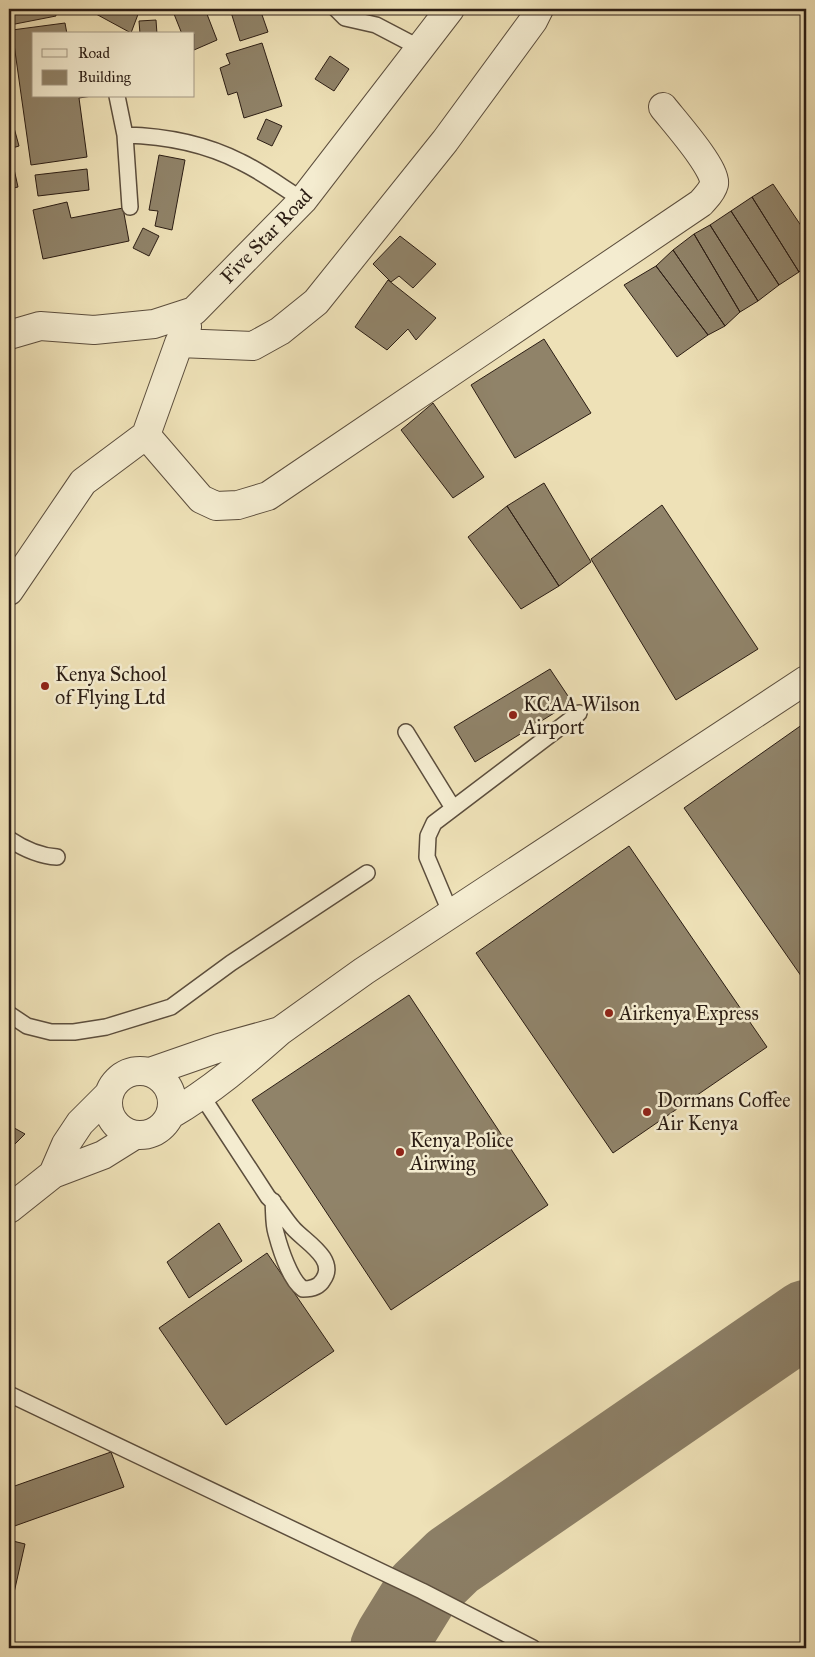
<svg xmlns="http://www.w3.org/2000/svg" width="815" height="1657" viewBox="0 0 815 1657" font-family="'IM FELL Great Primer',serif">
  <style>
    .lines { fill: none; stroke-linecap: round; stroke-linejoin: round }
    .taxiway { stroke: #8c7f66; stroke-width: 76 }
    .building { fill: #908369; stroke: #2b1d14 }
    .service-casing { stroke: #5c4e3d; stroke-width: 18 }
    .minor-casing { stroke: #5c4e3d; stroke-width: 30 }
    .service { stroke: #f4ecd0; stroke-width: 15 }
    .minor { stroke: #f4ecd0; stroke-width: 28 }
    .poi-dot { fill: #8f2418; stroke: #f4ecd0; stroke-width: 2 }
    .labels { text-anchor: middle; stroke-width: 5; stroke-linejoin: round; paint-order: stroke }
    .street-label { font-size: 20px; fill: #2b1d14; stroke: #f4ecd0 }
    .poi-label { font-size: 20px; fill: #2b1d14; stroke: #f4ecd0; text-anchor: start }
  </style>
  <rect width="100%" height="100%" fill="#eee1b7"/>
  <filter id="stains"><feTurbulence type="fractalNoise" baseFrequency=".004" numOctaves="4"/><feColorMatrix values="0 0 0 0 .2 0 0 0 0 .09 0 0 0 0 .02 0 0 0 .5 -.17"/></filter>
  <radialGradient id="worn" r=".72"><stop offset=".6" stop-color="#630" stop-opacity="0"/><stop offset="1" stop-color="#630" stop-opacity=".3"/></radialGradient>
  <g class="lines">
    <path class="taxiway" d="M388,1648L393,1638L422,1591L453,1561L806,1318"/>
  </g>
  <path class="building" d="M9,9H55L56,16L10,25Z
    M95,9H140L131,33L96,14Z
    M172,9H205L217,40L194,50V34H182Z
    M230,9H260L268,32L240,41Z
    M156,20L157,34H140L139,21Z
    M65,23L67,34H34V96H92L79,98L87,157L31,165L12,30Z
    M262,43L282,106L244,118L237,92L228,95L220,68L230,64L226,54Z
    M330,56L349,69L334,91L315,79Z
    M9,113H10L19,146L9,149Z
    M266,119L282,126L272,146L257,139Z
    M159,155L185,160L172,230L155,226L158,211L149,210Z
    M14,169L18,187L9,189V170Z
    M87,169L89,190L38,196L35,175Z
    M773,184L806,233V265L799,272L752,197Z
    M752,197L799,272L779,285L731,211Z
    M67,202L71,218L123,208L129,241L43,259L33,210Z
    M731,211L779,285L758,301L710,225Z
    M710,225L758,301L740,312L694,234Z
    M143,228L159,236L149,256L133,248Z
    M694,234L740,312L725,326L673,250Z
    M400,236L436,264L413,288L399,276L391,282L373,264Z
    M9,247L14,267L9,268Z
    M673,250L725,326L708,335L656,266Z
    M656,266L708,335L677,357L624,285Z
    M388,280L436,318L416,340L408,329L387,350L355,327Z
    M544,339L591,413L515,458L471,385Z
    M433,403L484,477L453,498L401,430Z
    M544,483L591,562L559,586L507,506Z
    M662,505L758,649L676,700L591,559Z
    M507,506L559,586L521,609L468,537Z
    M550,669L572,702L475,762L454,727Z
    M806,722V983L684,808Z
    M629,846L767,1047L613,1153L476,953Z
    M409,995L548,1205L391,1310L252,1100Z
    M9,1125L25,1134L9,1150Z
    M219,1223L242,1261L189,1298L167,1262Z
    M267,1253L334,1351L226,1425L159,1328Z
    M111,1452L124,1487L9,1528V1487V1488Z
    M9,1540L25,1544L9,1615Z"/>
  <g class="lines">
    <g class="service-casing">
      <path id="service" d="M336,9L345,18L376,25L420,48
        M117,96L125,135L130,207
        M125,135C166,136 204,143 241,162C262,172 282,187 303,200
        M406,732L453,808
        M9,839C24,849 39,856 57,857
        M451,914L427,857L428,836L434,823L579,713
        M9,1014L27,1026L51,1032H74L106,1027L171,1007L231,963L367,873
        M202,1096L268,1197C278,1206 284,1218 293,1228C304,1241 338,1259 323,1280C319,1287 310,1289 303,1289C290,1280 280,1248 276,1233C273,1223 274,1212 273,1201
        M9,1394L422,1591L533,1648"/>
    </g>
    <g class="minor-casing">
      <path id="minor" d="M9,335L40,326L94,330L154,324L194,311L303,200L450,9
        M179,343L253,346L280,331L316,302L445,141L533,21L539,9
        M146,435L201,499L216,506L238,505L268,496L701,203C706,197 712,192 714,184C717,169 673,120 663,107
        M9,591L83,482L146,435L179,343L187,327
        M280,1031L364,971L806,680
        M108 1103a32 32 0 1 1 64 0a32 32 0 1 1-64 0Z
        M150,1072L219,1048L280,1031C245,1062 211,1091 170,1115
        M108,1095L80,1123L66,1144L53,1174L103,1155L135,1135
        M9,1209L53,1174"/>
    </g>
    <use href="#service" class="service"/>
    <use href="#minor" class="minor"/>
  </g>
  <g class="poi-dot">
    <circle cx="45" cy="686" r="5"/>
    <circle cx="513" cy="715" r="5"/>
    <circle cx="609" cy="1013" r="5"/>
    <circle cx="647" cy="1112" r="5"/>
    <circle cx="400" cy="1152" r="5"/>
  </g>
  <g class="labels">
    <g class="street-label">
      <text transform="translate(266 236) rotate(-46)" y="7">Five Star Road</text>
    </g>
    <g class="poi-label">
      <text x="55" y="681">Kenya School<tspan x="55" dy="23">of Flying Ltd</tspan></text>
      <text x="523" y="711">KCAA Wilson<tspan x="523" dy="23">Airport</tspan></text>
      <text x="619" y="1020">Airkenya Express</text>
      <text x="657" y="1107">Dormans Coffee<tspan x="657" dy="23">Air Kenya</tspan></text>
      <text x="410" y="1147">Kenya Police<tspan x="410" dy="23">Airwing</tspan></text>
    </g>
  </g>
  <rect width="815" height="1657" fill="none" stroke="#eee1b7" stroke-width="30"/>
  <rect x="10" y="10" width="795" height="1637" fill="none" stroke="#2b1d14" stroke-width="2.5"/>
  <rect x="15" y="15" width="785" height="1627" fill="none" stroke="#2b1d14"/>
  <rect x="32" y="32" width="162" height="65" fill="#f4ecd0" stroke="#a49985"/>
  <rect x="42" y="49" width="25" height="8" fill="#f4ecd0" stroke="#a49985"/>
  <text x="78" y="58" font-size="15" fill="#2b1d14">Road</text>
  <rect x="42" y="70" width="25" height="15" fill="#908369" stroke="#a49985"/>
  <text x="78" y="82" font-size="15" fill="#2b1d14">Building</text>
  <rect width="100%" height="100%" filter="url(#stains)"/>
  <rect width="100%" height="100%" fill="url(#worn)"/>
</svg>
